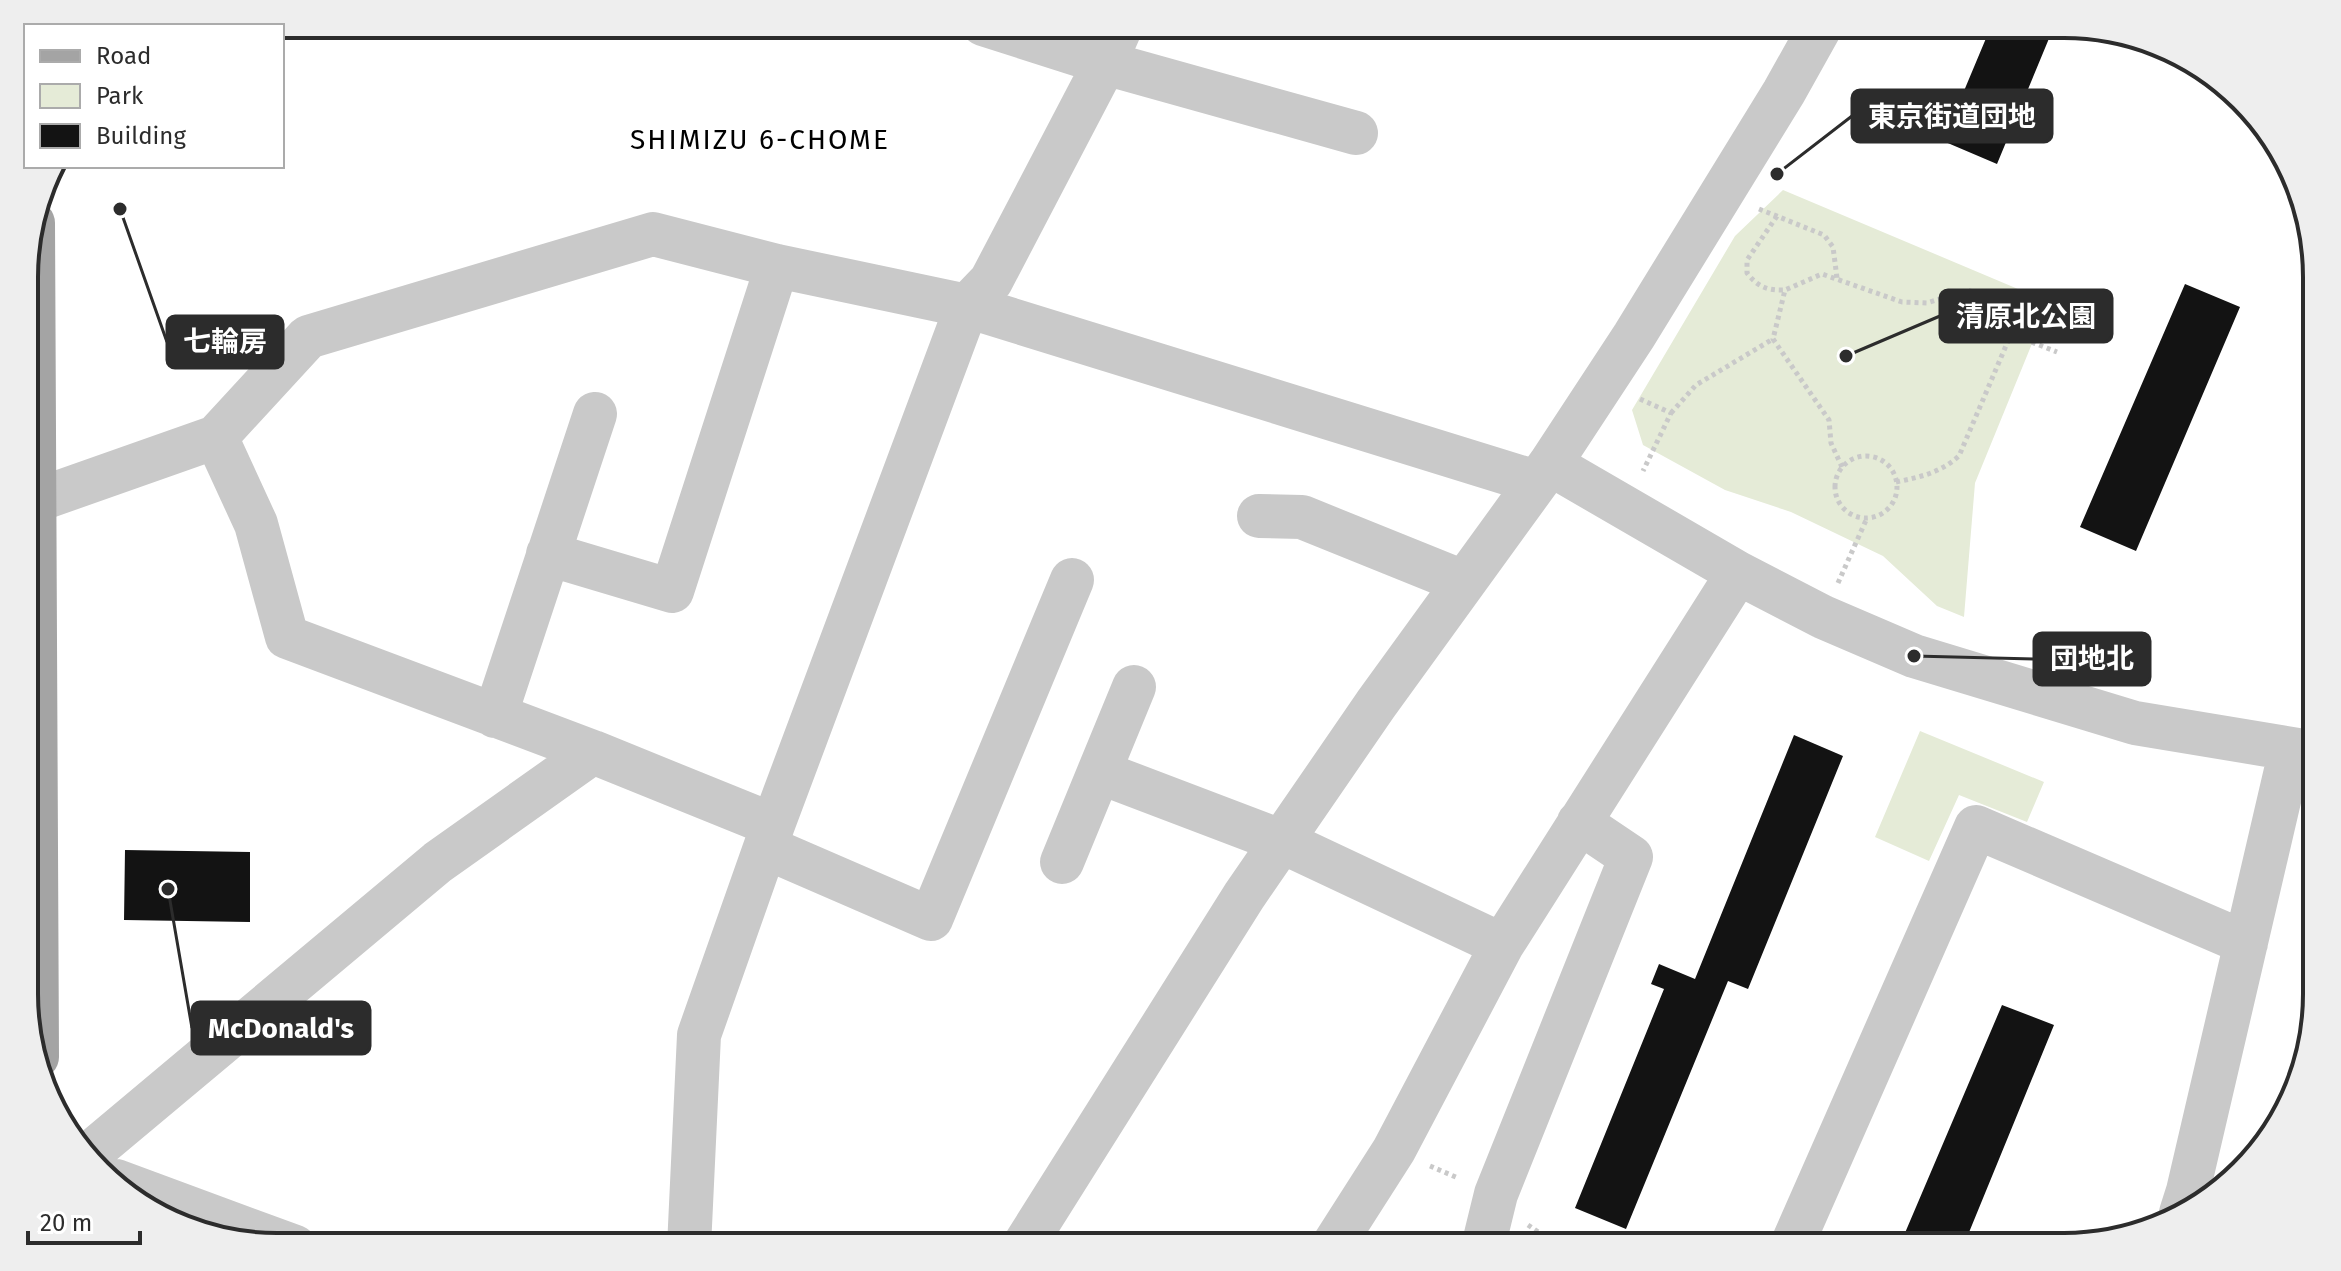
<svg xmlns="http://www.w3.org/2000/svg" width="2341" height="1271" viewBox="0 0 2341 1271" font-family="'Fira Sans','Noto Sans JP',sans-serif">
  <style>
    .green { fill: #e5ebd7 }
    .building { fill: #131313 }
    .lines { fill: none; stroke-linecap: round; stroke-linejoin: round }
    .path { stroke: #c9c9c9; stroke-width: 5; stroke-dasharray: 4 4; stroke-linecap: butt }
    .minor { stroke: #c9c9c9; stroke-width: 44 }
    .major { stroke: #a4a4a4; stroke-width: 44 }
    .labels { text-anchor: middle; stroke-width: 8; stroke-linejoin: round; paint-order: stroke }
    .neighbourhood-label { font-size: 28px; letter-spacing: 2px; fill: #000; stroke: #fff }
    .rim { fill: none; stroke: #2c2c2c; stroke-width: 4 }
    .leader { fill: none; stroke: #2c2c2c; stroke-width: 3 }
    .callout-dot { fill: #2c2c2c; stroke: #fff; stroke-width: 3 }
    .callout { fill: #2c2c2c; stroke: #2c2c2c; stroke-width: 3 }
    .callout-label { font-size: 28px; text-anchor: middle; font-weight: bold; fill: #fff }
  </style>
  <rect width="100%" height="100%" fill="#fff"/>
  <path class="green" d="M1783,190L2049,302L1975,483L1964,617L1937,606L1883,556L1791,512L1725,490L1643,445L1632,410L1735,236Z
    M1920,731L2044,782L2027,822L1959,795L1929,861L1875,837Z"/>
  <path class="building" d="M1992,24H2055L1997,164L1943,141Z
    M2185,284L2240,307L2136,551L2080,527Z
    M1794,735L1843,756L1748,989L1728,981L1626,1229L1575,1208L1664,989L1651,984L1659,964L1695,979Z
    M125,850L250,852V922L124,920Z
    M2002,1005L2054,1025L1963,1247H1899Z"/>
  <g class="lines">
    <path class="path" d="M1759,209L1824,235L1833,247L1837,278
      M1777,216L1747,260V273C1757,286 1767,291 1785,290
      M1640,399L1671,413L1643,471
      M1671,413L1696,385L1773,339
      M1835 487a31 31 0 1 1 62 0a31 31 0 1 1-62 0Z
      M1842,467L1831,443L1829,420L1773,339L1785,290L1822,274L1902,302L1927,303L1968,290L2006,307L2016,323L2011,334
      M1896,482C1920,477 1940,473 1959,456L2011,334L2057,352
      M1838,583L1867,518
      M1430,1166L1458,1178
      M1528,1225L1560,1247"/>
    <path class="minor" d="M983,24L1105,63L1356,133
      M216,437L256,524L287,637L593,752L773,825
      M1550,464L1738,573L1823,617L1914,656L2135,723L2316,753
      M26,504L216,437L308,337L653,234L777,266L967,306L1536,482
      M1259,516L1302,517L1463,582
      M548,554L672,591L777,266
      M495,716L595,414
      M1099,772L1283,842L1502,945
      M767,848L931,919L1072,580
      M1062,862L1134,687
      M88,1155L438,862L593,752
      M116,1181L295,1247
      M2181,1213L2188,1191L2291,749
      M689,1247L699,1035L773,825L967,306L991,281L1105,63L1122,24
      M1023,1247L1244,896L1376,704L1550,464L1634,336L1784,92L1822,24
      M1332,1247L1394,1150L1502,945L1738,573
      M1483,1247L1496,1194L1631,857L1579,822
      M1791,1247L1976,827L2246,943"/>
    <path class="major" d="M33,223L37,1057"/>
  </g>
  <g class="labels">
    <g class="neighbourhood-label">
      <text x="760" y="149">SHIMIZU 6-CHOME</text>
    </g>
  </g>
  <path d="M0 0H2341V1271H0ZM277 38H2064A239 239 0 0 1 2303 277V994A239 239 0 0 1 2064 1233H277A239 239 0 0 1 38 994V277A239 239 0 0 1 277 38Z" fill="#eee" fill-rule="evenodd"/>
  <path class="rim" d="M277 38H2064A239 239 0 0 1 2303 277V994A239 239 0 0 1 2064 1233H277A239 239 0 0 1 38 994V277A239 239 0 0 1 277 38Z"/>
  <path class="leader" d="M1777 174L1852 116M1846 356L1940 316M120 209L167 342M1914 656L2034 659M168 889L192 1028"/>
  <g class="callout-dot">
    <circle cx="1777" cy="174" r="8"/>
    <circle cx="1846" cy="356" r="8"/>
    <circle cx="120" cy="209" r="8"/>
    <circle cx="1914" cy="656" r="8"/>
    <circle cx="168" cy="889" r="8"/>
  </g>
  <g class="callout">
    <rect x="1852" y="90" width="200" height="52" rx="8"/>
    <rect x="1940" y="290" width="172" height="52" rx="8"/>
    <rect x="167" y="316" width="116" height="52" rx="8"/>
    <rect x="2034" y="633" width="116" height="52" rx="8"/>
    <rect x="192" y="1002" width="178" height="52" rx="8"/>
  </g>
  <g class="callout-label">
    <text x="1952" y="126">東京街道団地</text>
    <text x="2026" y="326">清原北公園</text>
    <text x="225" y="351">七輪房</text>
    <text x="2092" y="668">団地北</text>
    <text x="281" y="1038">McDonald's</text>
  </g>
  <rect x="24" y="24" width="260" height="144" fill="#ffffff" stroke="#ababab" stroke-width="2"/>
  <rect x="40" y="50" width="40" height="12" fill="#a4a4a4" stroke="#ababab" stroke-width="2"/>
  <text x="96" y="64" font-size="24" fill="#2c2c2c">Road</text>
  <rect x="40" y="84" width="40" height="24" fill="#e5ebd7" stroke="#ababab" stroke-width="2"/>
  <text x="96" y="104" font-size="24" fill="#2c2c2c">Park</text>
  <rect x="40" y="124" width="40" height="24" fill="#131313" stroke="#ababab" stroke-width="2"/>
  <text x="96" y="144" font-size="24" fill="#2c2c2c">Building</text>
  <path d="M28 1231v12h112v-12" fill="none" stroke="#2c2c2c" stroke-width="4"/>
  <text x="40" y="1231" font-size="24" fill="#2c2c2c" stroke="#ffffff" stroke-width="6" paint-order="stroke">20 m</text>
</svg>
